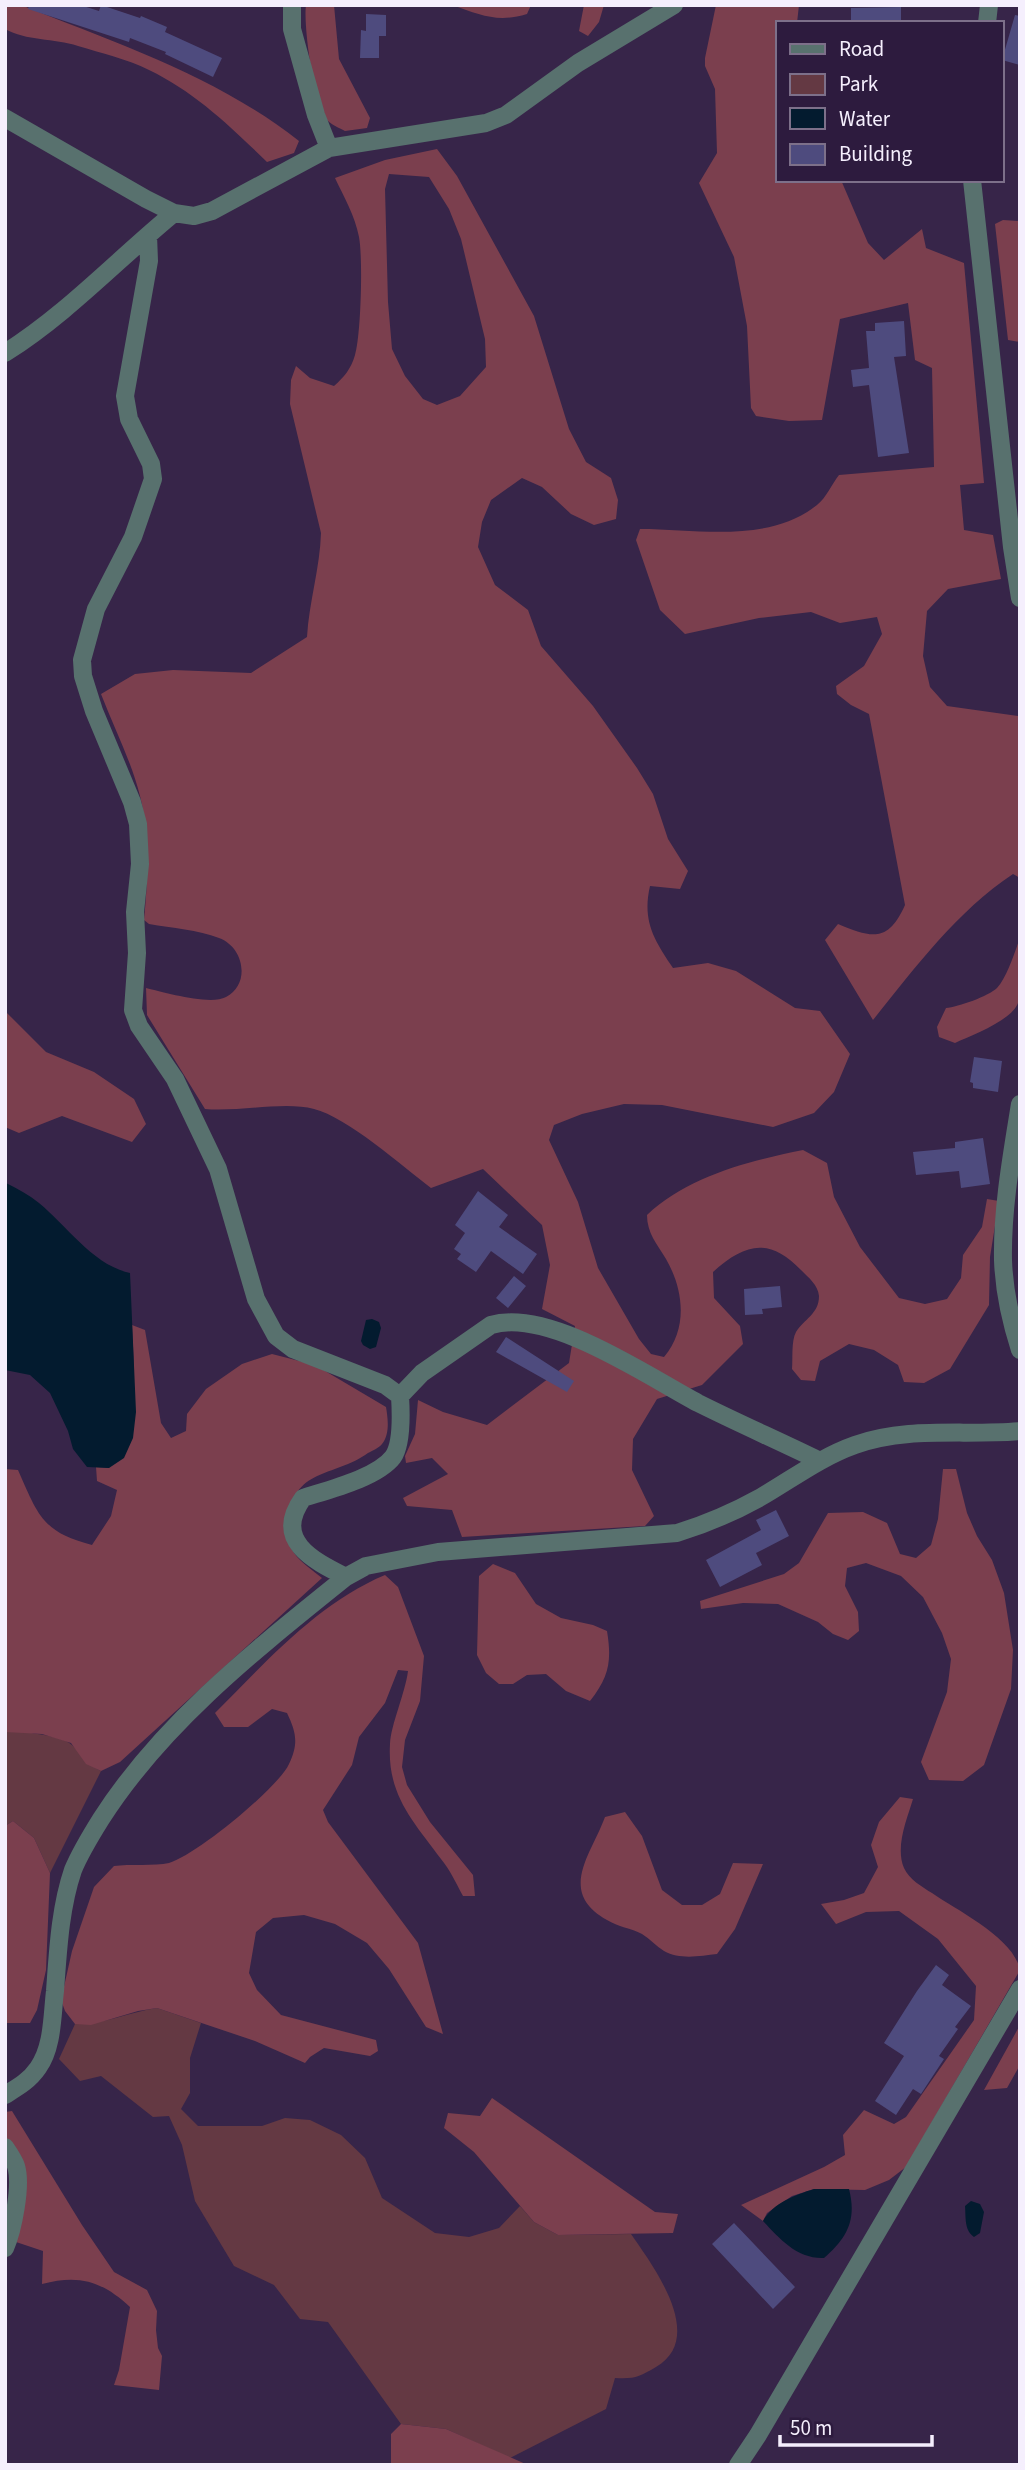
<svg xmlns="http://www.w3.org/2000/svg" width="1025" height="2470" viewBox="0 0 1025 2470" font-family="'Source Sans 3',sans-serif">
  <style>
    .green { fill: #643943 }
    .forest { fill: #7b3f4e; fill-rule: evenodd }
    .water { fill: #031b2f }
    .building { fill: #4e4b7e }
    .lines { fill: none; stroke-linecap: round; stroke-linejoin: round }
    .minor { stroke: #58716e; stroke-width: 18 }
  </style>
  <rect width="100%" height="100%" fill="#372549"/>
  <path class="green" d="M13,1731C28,1733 61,1735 72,1745C86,1757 81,1761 101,1771L50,1873L34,1838L13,1821L5,1826V1732Z
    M157,2008L201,2023L190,2058V2093L181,2109L198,2126H262L285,2118L310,2120L341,2135L365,2158L382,2198L435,2233L469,2237L499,2228L520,2206L534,2222L558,2235L631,2234C653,2266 707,2337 656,2367C639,2377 635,2379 615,2378L606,2409L510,2458L446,2429L401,2424L328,2322L300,2319L274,2285L234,2266L195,2201L182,2145L169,2116L153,2117L101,2076L80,2081L59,2059L75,2024C103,2025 129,2012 157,2008Z"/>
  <path class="forest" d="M5,5H21C119,44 216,76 299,141L294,153L267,162C231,127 195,92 149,70C127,59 101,53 78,46C54,38 26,41 5,29Z
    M306,5H334L339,59L370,118L367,128L345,131C339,128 330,124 326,119C314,104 303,25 306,5Z
    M452,5H531L527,14C497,23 481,15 452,5Z
    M584,5H604L599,22L588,36L579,31Z
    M716,5H799L797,23H778V180H841L868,243L884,260L922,229L926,248L964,263L984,483L960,485L964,530L993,535L1001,579L948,589L927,611L923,656L930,687L947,706L1018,716L1020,878L1013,874C956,912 915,968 873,1020L825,940L838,924C872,938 888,943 905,905L869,714L851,705L837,694L836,686L864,666L882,634L877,617L840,623L811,612L759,618L685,634L660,610L636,540L640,529C698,529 768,544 817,505C826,498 832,484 839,475L934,467L932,368L915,360L908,303L840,319L822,420L789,421L756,416L751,408L747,326L734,257L699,183L717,153L715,89L705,66V58Z
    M437,149L457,176L534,316L569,429L586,462L611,478L618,500L616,519L594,525L571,514L542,487L522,478L491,500L482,522L478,547L495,585L528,610L541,646L593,706L637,768L653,794L668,839L688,871L680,889L650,886C642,921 654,940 673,968L708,963L736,971L795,1008L820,1011L850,1054L834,1092L814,1113L773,1127L662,1105L624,1104L582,1114L554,1125L549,1140L578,1202L598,1268L639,1339L651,1354L664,1357C688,1329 684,1290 666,1259C657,1244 647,1233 647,1215C688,1176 749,1161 803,1150L827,1163L834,1197L860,1247L899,1298L925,1304L947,1299L961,1278L963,1255L982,1227L987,1199L999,1201L990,1257L989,1305L950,1369L924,1383L904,1382L898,1365L874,1350L849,1344L820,1361L815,1381L801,1380L792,1369C793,1359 791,1341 796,1332C804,1319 819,1314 819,1296C818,1285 809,1278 801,1270C769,1237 745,1243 713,1272L714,1298L740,1326L743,1344L702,1385L657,1399L633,1439L632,1470L654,1516L645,1526L462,1537L452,1510L407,1506L403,1498L448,1474L432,1458L406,1463L405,1456L415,1434L418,1400L443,1412L487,1425L569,1363L575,1326L542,1309L550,1265L542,1225L483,1169L431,1188C402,1166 347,1117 314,1109C285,1101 238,1112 205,1109L147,1015L146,988C164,992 210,1006 226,997C251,984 244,947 219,938C198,930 172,928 149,924L144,920C148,879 150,836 140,796C131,760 114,728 101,694L135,674L173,670L251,673L307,637C309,602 320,568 321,533L290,404L291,380L296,366L310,378L334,386C344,377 351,369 355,355C361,336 363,258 359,237C355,216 344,197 335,178L385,160ZM389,174L429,177L449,209L461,239L485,339L486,367L460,396L437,405L423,399L405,376L392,349L388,302L385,189Z
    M1003,220L1020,221V342L1008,340L995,224Z
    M1020,938C1020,955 1024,987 1018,1003C1011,1021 972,1035 955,1043L939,1037L937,1027L946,1008C958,1007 989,996 997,988C1007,977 1015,951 1020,938Z
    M5,1011L46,1052L94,1072L134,1099L146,1124L132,1142L62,1116L19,1133L5,1127Z
    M132,1325L145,1330L161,1423L171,1438L186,1431L187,1414L206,1389L242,1364L272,1354L315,1365L386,1407C388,1419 390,1434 382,1444C379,1448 372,1451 368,1453C333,1478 293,1467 288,1522C285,1553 300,1560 322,1578L120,1762L101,1771L86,1764L71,1743L42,1734L5,1732V1469L18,1470C38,1515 42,1532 92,1545L111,1516L117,1490L97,1481L96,1467L109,1468L134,1368Z
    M943,1469H956L967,1513L977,1536L992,1560L1004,1593L1013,1650L1011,1689L984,1765L963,1781L929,1780L921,1762L947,1692L951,1659L942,1633L923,1597L901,1576L866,1563L847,1568L845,1586L858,1612L859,1631L848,1640L833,1634L818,1622L778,1604L743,1603L701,1609L700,1601L784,1574L799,1563L828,1513L863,1512L887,1523L900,1554L916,1558L931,1545L938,1519Z
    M493,1564L515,1573L536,1604L561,1618L593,1625L607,1631C612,1661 609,1677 590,1701L566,1691L546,1674L527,1675L513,1684H499L486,1673L477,1655L479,1576Z
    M385,1575L398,1587L424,1656L420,1701L405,1740L402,1767L407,1785L430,1822L473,1875L475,1896H463C456,1883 450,1870 441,1859C413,1821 387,1795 390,1744C391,1724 405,1694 408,1671L398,1670L385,1703L359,1737L352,1765L323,1810L328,1822L418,1943L443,2034L426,2027L389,1969L367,1943L335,1924L304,1915L273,1918L256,1932L249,1973L257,1990L281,2015L376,2040L378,2051L370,2056L324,2048L310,2057L305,2063L255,2041L157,2008L138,2011L91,2025L75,2024L65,2011L61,2000L72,1951L94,1887L114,1866C129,1864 155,1866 169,1863C195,1856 278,1788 289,1764C299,1743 296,1732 287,1713L272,1709L248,1727H224L215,1713C266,1662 318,1603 385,1575Z
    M900,1797L913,1799C907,1819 895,1847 904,1868C909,1879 922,1887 932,1893C958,1911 1014,1938 1020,1970L906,2167L889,2180L865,2190L814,2189L792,2196L767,2213L763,2221L741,2205L824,2167L845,2155L843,2135L864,2110L894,2124L906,2117L974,2020L976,1986L938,1939L899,1911L866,1912L836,1924L821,1904L844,1900L864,1893L878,1867L871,1845L879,1822Z
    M625,1812L642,1836L662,1890L682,1905H702L720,1894L733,1863L763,1864L735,1929L717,1954C700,1956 680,1960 664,1951C656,1946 650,1939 642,1934C631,1928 618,1927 607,1920C557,1892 591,1855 605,1817Z
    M13,1821L34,1838L50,1873L46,1970L37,2010L30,2023H5V1826Z
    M1020,2025V2065L1007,2088L984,2090Z
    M492,2098L655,2212L678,2214L673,2233L558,2235L534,2222L474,2152L444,2128L448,2113L480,2116Z
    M12,2111L82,2225L114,2272L147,2290L157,2311L156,2330L158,2348L162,2356L159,2390L114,2385L119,2370L130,2307C102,2281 79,2274 42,2284L43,2251L16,2242L17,2152L5,2138V2112Z
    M401,2424L446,2429L528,2465H391V2434Z"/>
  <path class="water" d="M6,1183C18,1189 29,1195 39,1203C67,1226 93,1265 130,1273L136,1412L133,1438L124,1458L109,1468L87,1467L73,1449L68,1431L50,1393L30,1375L5,1370Z
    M372,1319L379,1322L381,1328L376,1347L370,1349L363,1345L361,1341L366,1320Z
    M814,2189H849C857,2220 847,2238 824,2258C797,2259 780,2239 763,2221C773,2203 795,2195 814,2189Z
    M971,2201L980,2204L984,2212L980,2233L974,2237C964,2230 966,2217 965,2206Z"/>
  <path class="building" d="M29,5H80L99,11L101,5L140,18L141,16L167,27L165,32L222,58L213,77L165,54L166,52L130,38L129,42L28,9Z
    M901,7V23H851V8Z
    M366,14L386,15V36H379V58H360L361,30L366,31Z
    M1015,15L1020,16V65L1002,60Z
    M904,321L906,356L894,357L909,453L878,457L869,385L853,387L851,370L869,368L866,331H875V323Z
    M974,1057L1002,1061L998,1092L973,1088V1083L970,1082Z
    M983,1138L990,1184L961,1188L959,1171L916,1175L913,1152L955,1148V1142Z
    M478,1191L508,1215L499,1227L537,1254L523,1274L491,1251L476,1272L457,1259L461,1254L454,1249L465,1233L455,1225Z
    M514,1276L526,1286L508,1308L496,1298Z
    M780,1286L782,1307L762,1309L763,1314L745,1315L744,1289Z
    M506,1337L574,1381L567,1392L496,1352Z
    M776,1510L789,1536L756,1553L762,1565L720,1587L706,1560L761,1530L756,1520Z
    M936,1965L949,1975L942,1985L971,2006L955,2027L958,2029L939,2056L944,2059L921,2094L913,2089L896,2115L875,2101L904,2056L884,2043L917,1991Z
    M734,2223L795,2287L773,2309L712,2244Z"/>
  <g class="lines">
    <path class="minor" d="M292,5V29L316,115L329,148
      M987,23L989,5
      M5,118L146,199L174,213L194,216L212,211L329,148L486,123L506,115L578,63L674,5
      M972,180L1012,547L1020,598
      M148,235L149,261L125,396L129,419L151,464L153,479L133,537L96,609L82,660L83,676L94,711L132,802L138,824L140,864L135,912L137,953L133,1010L139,1026L175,1079L218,1169L256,1299L276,1336L293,1349L385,1385L400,1396C401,1412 402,1444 393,1457C377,1478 328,1490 303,1498C273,1540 312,1560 346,1577
      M5,353C67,314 118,259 174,213
      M1020,1104C1012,1154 1002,1208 1003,1260C1004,1290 1011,1322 1020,1350
      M400,1396L422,1373L491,1325C549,1308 647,1376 698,1403C738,1423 779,1441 820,1461
      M5,2095C18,2087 29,2081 38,2068C53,2047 52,2016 55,1991C58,1951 60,1908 73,1870C80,1853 91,1835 101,1819C163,1722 258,1648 346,1577L366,1566L438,1552L677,1533C706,1524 734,1512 761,1497C792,1479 821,1457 855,1445C909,1426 964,1436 1020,1431
      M5,2147C9,2153 14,2160 16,2166C22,2185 13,2230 5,2248
      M738,2465L758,2435L1020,1989"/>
  </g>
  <rect width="1025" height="2470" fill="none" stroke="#f5effd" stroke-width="14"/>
  <rect x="776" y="21" width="228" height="161" fill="#2d1b3e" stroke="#7d708a" stroke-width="2"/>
  <rect x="790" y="44" width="35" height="10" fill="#58716e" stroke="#7d708a" stroke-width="2"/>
  <text x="839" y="56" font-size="21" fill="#f5effd">Road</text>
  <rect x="790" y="74" width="35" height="21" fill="#643943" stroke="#7d708a" stroke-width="2"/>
  <text x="839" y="91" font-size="21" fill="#f5effd">Park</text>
  <rect x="790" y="108" width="35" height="21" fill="#031b2f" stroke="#7d708a" stroke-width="2"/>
  <text x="839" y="126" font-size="21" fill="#f5effd">Water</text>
  <rect x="790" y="144" width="35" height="21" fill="#4e4b7e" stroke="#7d708a" stroke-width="2"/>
  <text x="839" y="161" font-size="21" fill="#f5effd">Building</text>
  <path d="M780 2435v10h152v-10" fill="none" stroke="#f5effd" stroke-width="3.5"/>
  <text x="790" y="2435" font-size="21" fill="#f5effd" stroke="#2d1b3e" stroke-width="5" paint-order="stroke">50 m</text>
</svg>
